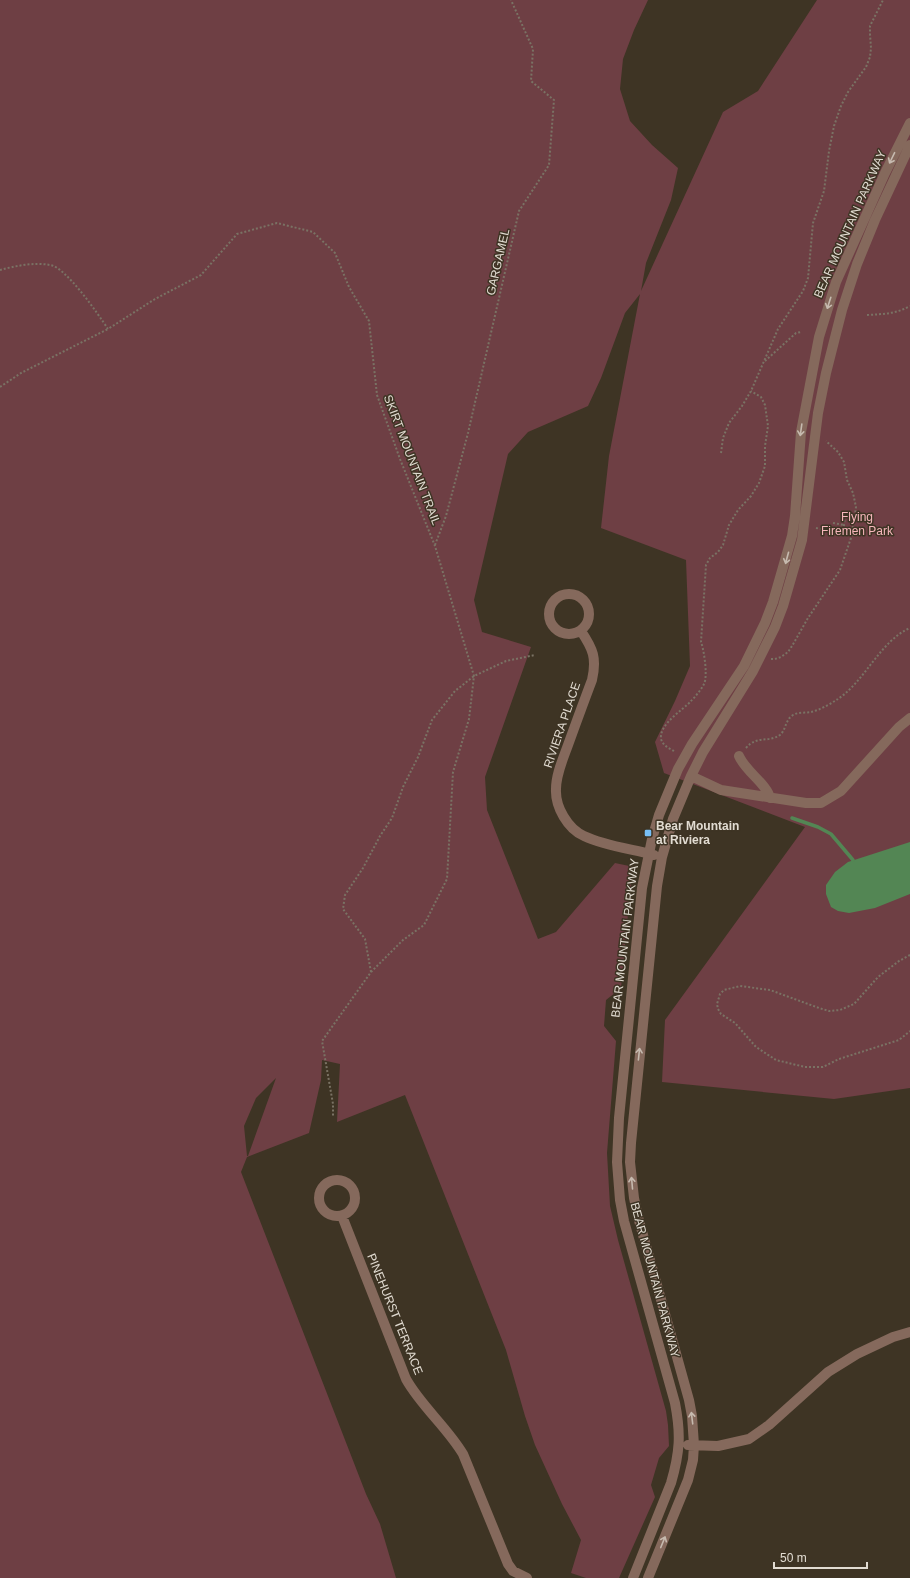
<svg xmlns="http://www.w3.org/2000/svg" width="910" height="1578" viewBox="0 0 910 1578" font-family="Helvetica,sans-serif">
  <style>
    .green { fill: #6e3f44; fill-rule: evenodd }
    .water { fill: #538654 }
    .lines { fill: none; stroke-linecap: round; stroke-linejoin: round }
    .stream { stroke: #538654; stroke-width: 3.5 }
    .path { stroke: #7a7264; stroke-width: 2; stroke-dasharray: 2 2; stroke-linecap: butt }
    .minor { stroke: #85695c; stroke-width: 10 }
    .oneway { stroke: #c6baaf }
    .poi-dot { fill: #77bff7; stroke: #3e3424; stroke-width: 1.5 }
    .labels { text-anchor: middle; stroke-width: 3; stroke-linejoin: round; paint-order: stroke }
    .street-label { font-size: 12px; fill: #e2dcd2; stroke: #3e3424 }
    .park-label { font-size: 12px; fill: #f6b6bb; stroke: #3e3424 }
    .poi-label { font-size: 12px; font-weight: bold; fill: #e2dcd2; stroke: #3e3424; text-anchor: start }
  </style>
  <rect width="100%" height="100%" fill="#3e3424"/>
  <path class="green" d="M0,0H648L634,30L623,59L620,89L630,121L652,145L678,168L671,200L646,263L641,291L723,112L758,91L817,0H910V1088L834,1099L662,1082L665,1020L805,827L664,773L655,742L675,701L690,666L686,560L601,528L609,456L640,294L625,313L601,378L588,406L528,432L508,454L474,600L482,632L531,647L485,777L487,810L538,939L556,932L615,863L634,867L630,893L621,988L606,1000L604,1026L616,1041L607,1153L610,1206L618,1240L666,1411L668,1425L669,1446L659,1458L651,1485L655,1497L619,1578H586L571,1573L581,1540L562,1504L535,1445L525,1416L506,1350L405,1095L337,1122L340,1064L322,1060L321,1080L309,1133L247,1157L241,1172L366,1494L380,1524L396,1578H0ZM276,1078L248,1156H247L244,1126L256,1098Z"/>
  <path class="water" d="M910,842V894L875,908L849,913L838,911L831,907L826,894V885L835,872L848,862Z"/>
  <g class="lines">
    <path class="stream" d="M792,818L818,827L831,834L853,860"/>
    <path class="path" d="M0,270C15,266 34,262 50,265C66,267 98,314 108,329L155,299L201,275L237,234L277,223L313,232L335,253L349,287L369,321L377,395L400,459L435,546L474,676L469,719L453,772L447,879L424,925L403,940L371,972L322,1041L333,1104V1117
      M867,315C883,314 896,314 910,306
      M765,361L796,333L801,332
      M0,387L21,373L108,329
      M721,453L723,438L729,423L742,406L751,391L778,329L803,291L808,278L813,223L824,191L829,151L834,126L841,106L848,92L866,67L870,57L871,48L870,34V26L883,0
      M833,523L844,525
      M816,528L852,535
      M843,534L845,516L855,515
      M435,545L446,516L468,433L519,211L549,165L554,100L531,81L533,49L511,0
      M771,659H775L781,657L788,652L792,646L808,618L840,570L852,535L856,507L853,493L847,480L844,462L838,452L826,441
      M746,748C757,735 768,743 780,735C786,730 785,720 793,715C798,712 805,713 811,712C820,710 830,704 838,699C866,680 880,641 910,628
      M674,751C669,748 663,746 661,739C659,724 683,710 691,701C695,697 701,690 704,684C708,676 704,650 701,642L706,565L710,558L718,552L723,545L729,525L738,510L751,496L759,483L765,466V446L768,426L765,405L761,397L751,391
      M910,955L899,961L878,977L854,1004L840,1010L829,1011L819,1008L770,990L740,986L724,990L720,994L717,1004L718,1009L721,1014L735,1023L756,1047L776,1060L805,1067H823L839,1059L899,1040L910,1031
      M371,972L365,939L343,909L345,895L363,868L380,836L392,818L403,787L418,757L432,720L455,691L474,676L506,661L535,655"/>
    <path class="minor" d="M549 614a20 20 0 1 1 40 0a20 20 0 1 1-40 0Z
      M581,631C593,649 597,658 592,680C584,701 576,723 568,745C563,759 556,774 556,789C555,807 568,829 584,836C605,846 632,849 654,855
      M739,756C746,772 767,784 770,798
      M691,776L721,790L806,803H821L841,791L899,727L910,718
      M319 1198a18 18 0 1 1 36 0a18 18 0 1 1-36 0Z
      M342,1216L406,1379C421,1406 447,1427 463,1454L508,1564L513,1571L527,1578
      M688,1445L718,1446L749,1439L769,1425L828,1372L857,1354L893,1337L910,1332
      M633,1578L671,1483C680,1452 681,1434 675,1403L624,1221L620,1200L617,1162L619,1118L642,888L652,839L659,815L678,769L692,744L744,666L765,623L773,602L792,536L795,516L801,432L819,337L836,282L885,173L910,123
      M648,1578L688,1480L693,1460L694,1445L692,1416L689,1400L638,1217L634,1198L630,1162L631,1143L657,886L662,857L673,819L691,776L703,752L753,671L775,627L783,606L802,540L818,413L826,373L842,310L857,264L875,220L910,145"/>
  </g>
  <defs><path id="oneway-shaft" d="M-6 0H5M1.5-3L5.5 0L1.5 3" fill="none" stroke-width="1.6" stroke-linecap="round" stroke-linejoin="round"/></defs>
  <g class="oneway">
    <use href="#oneway-shaft" transform="translate(892 158) rotate(116)"/>
    <use href="#oneway-shaft" transform="translate(829 303) rotate(108)"/>
    <use href="#oneway-shaft" transform="translate(801 430) rotate(98)"/>
    <use href="#oneway-shaft" transform="translate(787 558) rotate(105)"/>
    <use href="#oneway-shaft" transform="translate(639 1054) rotate(-84)"/>
    <use href="#oneway-shaft" transform="translate(632 1183) rotate(-95)"/>
    <use href="#oneway-shaft" transform="translate(692 1418) rotate(-97)"/>
    <use href="#oneway-shaft" transform="translate(663 1542) rotate(-68)"/>
  </g>
  <rect class="poi-dot" x="644" y="829" width="8" height="8" rx="2"/>
  <g class="labels">
    <g class="street-label">
      <text transform="translate(850 224) rotate(-66)" y="4">BEAR MOUNTAIN PARKWAY</text>
      <text transform="translate(498 262) rotate(-77)" y="4">GARGAMEL</text>
      <text transform="translate(412 460) rotate(69)" y="4">SKIRT MOUNTAIN TRAIL</text>
      <text transform="translate(562 725) rotate(-71)" y="4">RIVIERA PLACE</text>
      <text transform="translate(625 938) rotate(-83)" y="4">BEAR MOUNTAIN PARKWAY</text>
      <text transform="translate(655 1280) rotate(75)" y="4">BEAR MOUNTAIN PARKWAY</text>
      <text transform="translate(395 1314) rotate(68)" y="4">PINEHURST TERRACE</text>
    </g>
    <g class="park-label">
      <text x="857" y="521">Flying<tspan x="857" dy="14">Firemen Park</tspan></text>
    </g>
    <g class="poi-label">
      <text x="656" y="830">Bear Mountain<tspan x="656" dy="14">at Riviera</tspan></text>
    </g>
  </g>
  <path d="M774 1562v6h93v-6" fill="none" stroke="#e2dcd2" stroke-width="2"/>
  <text x="780" y="1562" font-size="12" fill="#e2dcd2" stroke="#3e3424" stroke-width="3" paint-order="stroke">50 m</text>
</svg>
